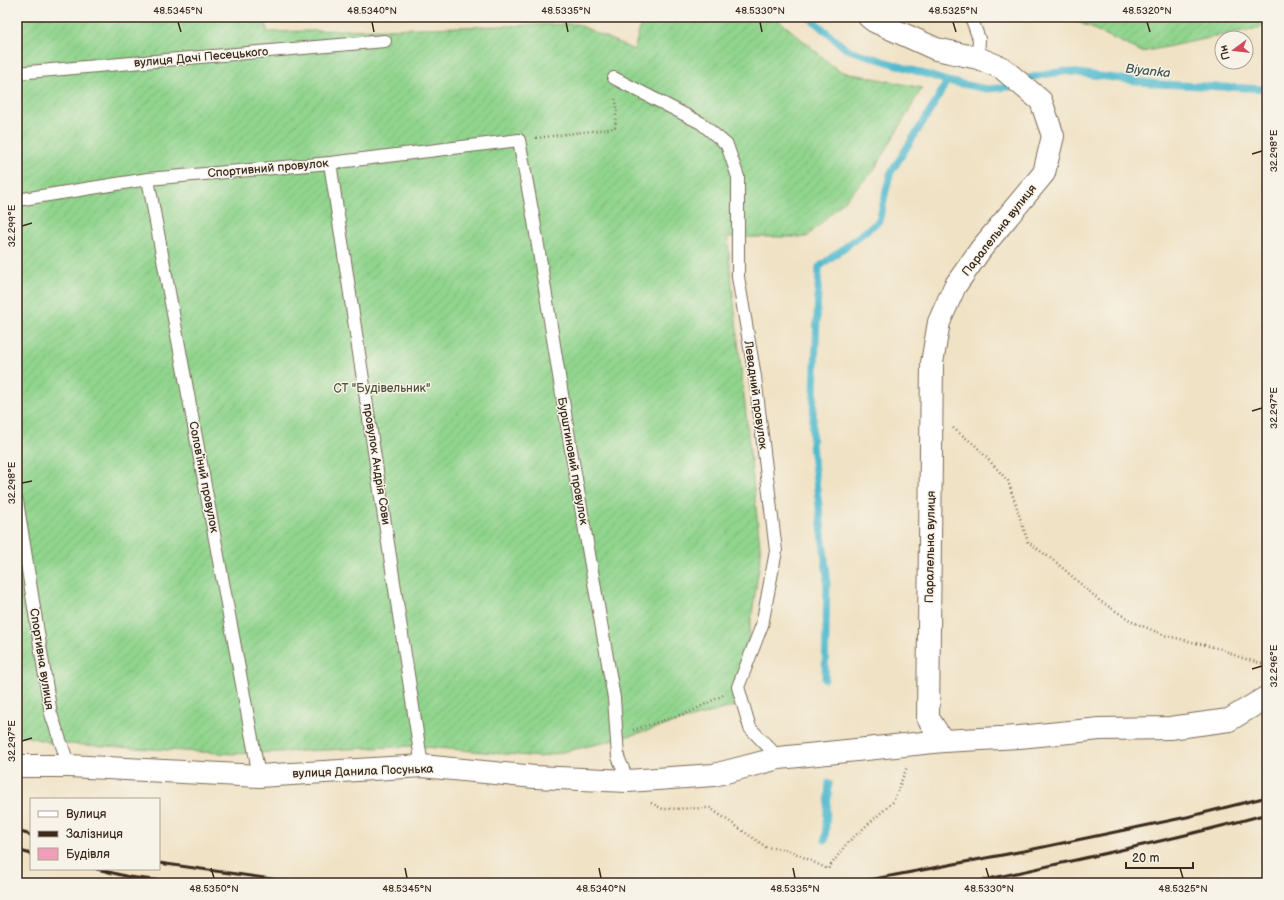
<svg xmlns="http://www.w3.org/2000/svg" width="1284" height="900" viewBox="0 0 1284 900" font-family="'Balsamiq Sans',sans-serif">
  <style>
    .garden { fill: url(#garden-furrows); stroke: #667f56 }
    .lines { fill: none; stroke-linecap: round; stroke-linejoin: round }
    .stream { stroke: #51bace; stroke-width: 7 }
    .building { fill: #f09eb9 }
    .service-casing { stroke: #7a6a58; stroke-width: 14 }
    .minor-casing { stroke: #7a6a58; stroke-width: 24 }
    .path { stroke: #7a6a58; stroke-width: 2.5; stroke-dasharray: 1 3; stroke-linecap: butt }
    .service { stroke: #fff; stroke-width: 12 }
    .minor { stroke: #fff; stroke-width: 22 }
    .rail { stroke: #3b2a1e; stroke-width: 3 }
    .ticks { fill: none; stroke: #3b2a1e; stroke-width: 1.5 }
    .labels { text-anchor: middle; stroke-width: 3; stroke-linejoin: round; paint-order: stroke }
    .street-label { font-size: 12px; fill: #3b2a1e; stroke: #f7f3e8 }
    .park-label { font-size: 12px; fill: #50543a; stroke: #f7f3e8 }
    .water-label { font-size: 13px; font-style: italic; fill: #425553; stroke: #f7f3e8 }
    .neatline { fill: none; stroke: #3b2a1e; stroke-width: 1.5 }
    .ticks-label { font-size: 10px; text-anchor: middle; fill: #3b2a1e }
  </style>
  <defs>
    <pattern id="garden-furrows" width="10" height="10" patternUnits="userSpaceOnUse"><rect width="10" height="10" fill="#90d48d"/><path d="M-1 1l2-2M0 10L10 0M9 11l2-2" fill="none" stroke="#7db679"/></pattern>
  </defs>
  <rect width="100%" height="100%" fill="#f7f3e8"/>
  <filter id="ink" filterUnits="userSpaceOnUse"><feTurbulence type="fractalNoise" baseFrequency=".025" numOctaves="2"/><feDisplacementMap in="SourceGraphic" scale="8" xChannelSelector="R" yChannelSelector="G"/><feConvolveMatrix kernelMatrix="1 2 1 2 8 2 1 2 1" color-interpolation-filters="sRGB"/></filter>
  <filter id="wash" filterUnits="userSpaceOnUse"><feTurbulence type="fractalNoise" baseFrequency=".012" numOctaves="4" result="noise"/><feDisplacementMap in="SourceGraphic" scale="16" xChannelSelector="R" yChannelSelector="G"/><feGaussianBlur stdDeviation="0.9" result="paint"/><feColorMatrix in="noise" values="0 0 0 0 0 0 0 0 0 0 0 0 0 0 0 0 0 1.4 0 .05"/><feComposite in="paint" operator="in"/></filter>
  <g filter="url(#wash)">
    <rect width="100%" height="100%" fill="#f0e2c5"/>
    <path class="garden" d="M17,17H266L267,32L577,24L634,50L643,17H775L839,71L922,88L873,172L807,237H727L761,555L738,705L607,742L540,757L415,746L234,754L52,743L17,734Z
      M1068,17H1267V26L1142,52Z"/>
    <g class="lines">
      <path class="stream" d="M809,17L846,49L947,81L987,89L1010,87
        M1028,78L1064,71L1157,84L1267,89
        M825,679L827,576L812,445L819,267L879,221L890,174L935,103L947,81
        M825,840L829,783"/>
    </g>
    <g id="blocks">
      <path class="building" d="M1267,877V883H1243V882Z"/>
    </g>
  </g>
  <g filter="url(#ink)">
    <use href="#blocks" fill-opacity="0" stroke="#7a6a58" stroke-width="1"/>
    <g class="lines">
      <g class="service-casing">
        <path id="service" d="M971,17L979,39L978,58
          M17,73L385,41
          M614,78L701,123L727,145L738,177V277L755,377L776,551L762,625L738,687L750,728L779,758
          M330,163L422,766
          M148,179L259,776
          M17,200L148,179L330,163L519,140L534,221L571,450L614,698L618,757L628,781
          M17,501L51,714L69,766"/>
      </g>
      <g class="minor-casing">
        <path id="minor" d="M869,17L874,21L936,49L978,58L1002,68L1041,101L1053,136L1044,173L981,249L955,286L939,322L932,363L928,718L943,741
          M17,766H69L259,776L422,766L535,777L628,781L714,775L779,758L943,741L1019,737L1100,729L1170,728L1229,720L1267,697"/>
      </g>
      <path class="path" d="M536,138L615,128L617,106L615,98
        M953,428L975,445L1008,481L1028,542L1057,563L1100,601L1133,622L1164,635L1221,649L1239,657L1263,664L1267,667
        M633,730L690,712L723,695
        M651,803L663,809L710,808L766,847L789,850L828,869L847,843L893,802L907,767"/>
      <use href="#service" class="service"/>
      <use href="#minor" class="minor"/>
      <path class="rail" d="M17,831L31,835
        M17,850L31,854
        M159,863L299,883
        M97,869L129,877L178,883
        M853,883L1029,850L1187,817L1267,797
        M971,883C1070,861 1169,841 1267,814"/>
    </g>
  </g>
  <path class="ticks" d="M178,22L181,32M372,22L374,32M566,22L568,32M760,22L762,32M953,22L956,32M1147,22L1150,32M1252,154L1262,151M22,226L32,223M1252,411L1262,408M22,483L32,481M1252,669L1262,666M22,741L32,738M211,868L214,878M405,868L407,878M599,868L601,878M793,868L795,878M986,868L989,878M1180,868L1183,878"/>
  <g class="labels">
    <g class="street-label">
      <text transform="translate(201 57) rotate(-5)" y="4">вулиця Дачі Песецького</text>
      <text transform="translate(268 168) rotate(-5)" y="4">Спортивний провулок</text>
      <text transform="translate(999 230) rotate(-52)" y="4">Паралельна вулиця</text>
      <text transform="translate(756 395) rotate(82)" y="4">Левадний провулок</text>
      <text transform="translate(573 461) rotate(80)" y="4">Бурштиновий провулок</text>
      <text transform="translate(377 464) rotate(81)" y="4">провулок Андрія Сови</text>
      <text transform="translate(204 477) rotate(79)" y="4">Соловʼїний провулок</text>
      <text transform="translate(930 547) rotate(-89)" y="4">Паралельна вулиця</text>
      <text transform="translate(42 659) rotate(81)" y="4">Спортивна вулиця</text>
      <text transform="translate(363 771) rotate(-2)" y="4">вулиця Данила Посунька</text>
    </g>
    <g class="park-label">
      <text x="382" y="392">СТ "Будівельник"</text>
    </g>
    <g class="water-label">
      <text transform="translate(1148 70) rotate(6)" y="5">Biyanka</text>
    </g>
  </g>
  <rect width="1284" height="900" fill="none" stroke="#f7f3e8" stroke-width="44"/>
  <rect x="30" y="798" width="130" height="72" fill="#f7f3e8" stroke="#aca397"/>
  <rect x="38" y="811" width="20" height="6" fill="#ffffff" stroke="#aca397"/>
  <text x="66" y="818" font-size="12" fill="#3b2a1e">Вулиця</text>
  <rect x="38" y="831" width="20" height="6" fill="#3b2a1e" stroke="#aca397"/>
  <text x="66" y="838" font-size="12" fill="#3b2a1e">Залізниця</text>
  <rect x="38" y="848" width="20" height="12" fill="#f09eb9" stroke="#aca397"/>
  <text x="66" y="858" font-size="12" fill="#3b2a1e">Будівля</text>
  <g transform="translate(1234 50) rotate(255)"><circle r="19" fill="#f7f3e8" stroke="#aca397"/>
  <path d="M0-3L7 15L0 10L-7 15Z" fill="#d1495b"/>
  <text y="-6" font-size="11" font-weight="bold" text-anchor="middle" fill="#3b2a1e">Пн</text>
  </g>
  <path d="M1126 862v6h67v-6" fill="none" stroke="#3b2a1e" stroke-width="2"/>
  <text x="1132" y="862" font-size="12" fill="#3b2a1e" stroke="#f7f3e8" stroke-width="3" paint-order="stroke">20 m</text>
  <rect x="22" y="22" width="1240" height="856" class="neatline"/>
  <g class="ticks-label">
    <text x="178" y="14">48.5345°N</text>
    <text x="372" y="14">48.5340°N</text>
    <text x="566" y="14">48.5335°N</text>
    <text x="760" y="14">48.5330°N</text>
    <text x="953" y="14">48.5325°N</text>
    <text x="1147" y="14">48.5320°N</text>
    <text transform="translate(1273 151) rotate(-90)" y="4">32.298°E</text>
    <text transform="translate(11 226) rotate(-90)" y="4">32.299°E</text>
    <text transform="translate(1273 408) rotate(-90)" y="4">32.297°E</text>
    <text transform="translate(11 483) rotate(-90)" y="4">32.298°E</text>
    <text transform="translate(1273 666) rotate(-90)" y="4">32.296°E</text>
    <text transform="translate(11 741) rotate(-90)" y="4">32.297°E</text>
    <text x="214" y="892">48.5350°N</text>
    <text x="407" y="892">48.5345°N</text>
    <text x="601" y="892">48.5340°N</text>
    <text x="795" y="892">48.5335°N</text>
    <text x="989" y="892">48.5330°N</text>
    <text x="1183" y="892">48.5325°N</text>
  </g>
</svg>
